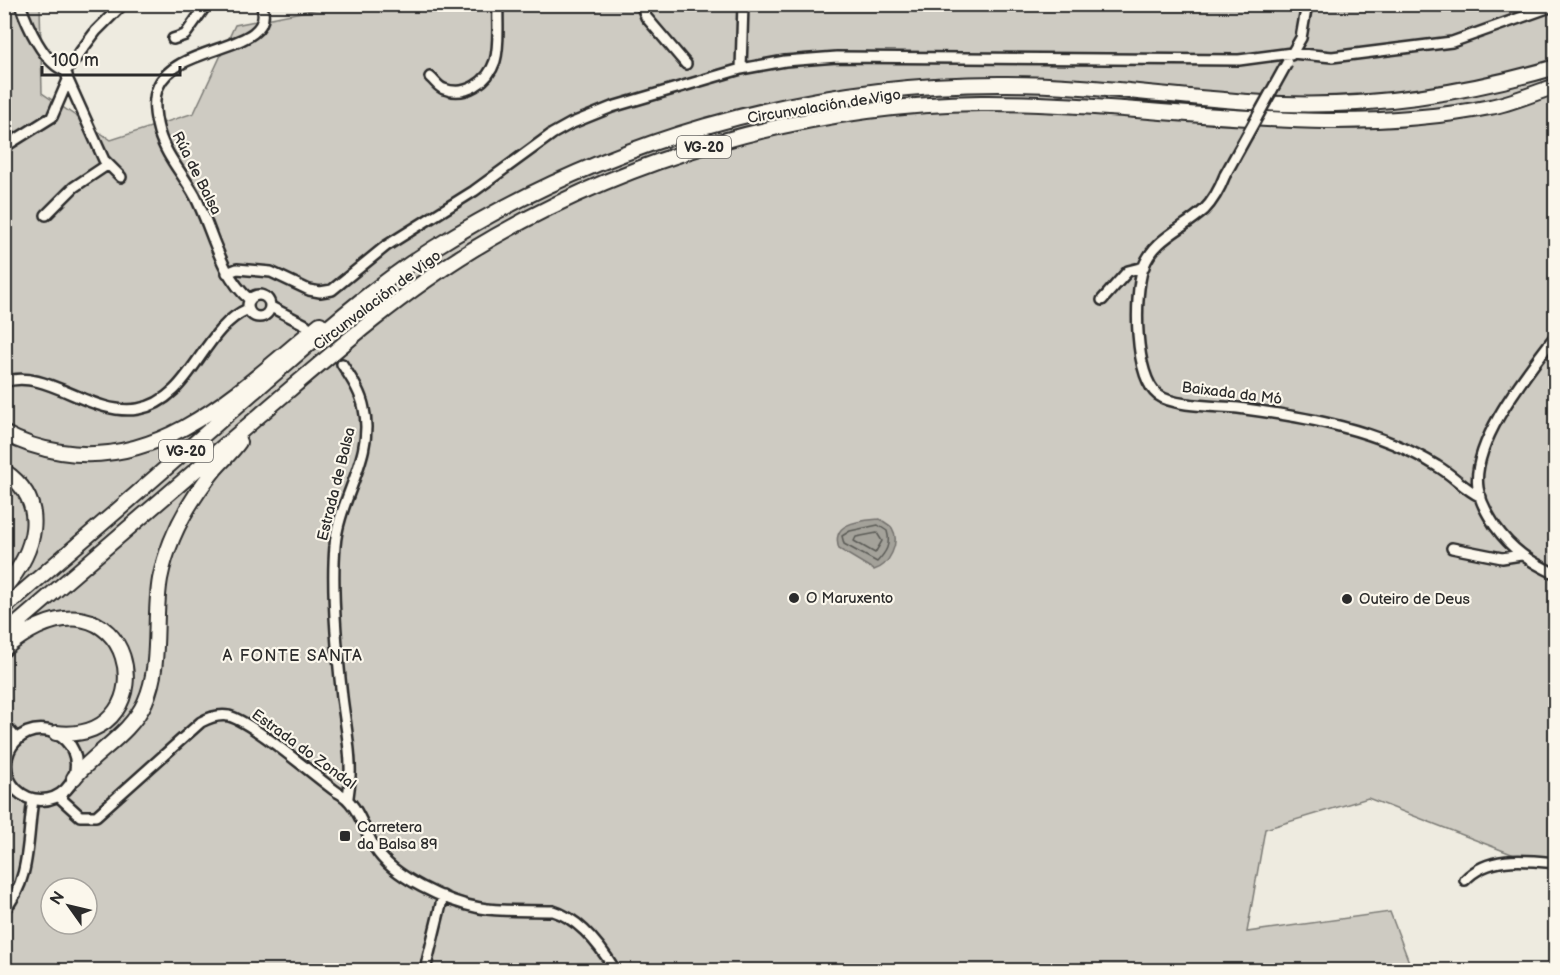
<svg xmlns="http://www.w3.org/2000/svg" width="1560" height="975" viewBox="0 0 1560 975" font-family="'Balsamiq Sans',sans-serif">
  <style>
    .green { fill: #cecbc2; stroke: #7c7b76; stroke-width: 1.5; fill-rule: evenodd }
    .water { fill: #a4a29a; stroke: #74726e; stroke-width: 1.5 }
    .lines { fill: none; stroke-linecap: round; stroke-linejoin: round }
    .shore { stroke: #5b5b57; stroke-width: 1.5 }
    .minor-tunnel { stroke: #c7c5bc; stroke-width: 9; stroke-dasharray: 9 4.5; stroke-linecap: butt }
    .minor-casing { stroke: #2b2b2b; stroke-width: 14 }
    .major-casing { stroke: #2b2b2b; stroke-width: 15 }
    .highway-casing { stroke: #2b2b2b; stroke-width: 18 }
    .minor { stroke: #fbf7ec; stroke-width: 9 }
    .major { stroke: #fbf7ec; stroke-width: 10 }
    .highway { stroke: #fbf7ec; stroke-width: 14 }
    .minor-bridge-casing { stroke: #2b2b2b; stroke-width: 14; stroke-linecap: butt }
    .minor-bridge { stroke: #fbf7ec; stroke-width: 9 }
    .poi-dot { fill: #2b2b2b; stroke: #fbf7ec; stroke-width: 2 }
    .labels { text-anchor: middle; stroke-width: 4.5; stroke-linejoin: round; paint-order: stroke }
    .shield { fill: #fbf7ec; stroke: #696865; stroke-width: 1.5 }
    .shield-label { font-size: 14px; font-weight: bold; fill: #2b2b2b }
    .street-label { font-size: 15px; fill: #2b2b2b; stroke: #fbf7ec }
    .poi-label { font-size: 15px; fill: #2b2b2b; stroke: #fbf7ec; text-anchor: start }
    .neighbourhood-label { font-size: 16px; letter-spacing: 1.5px; fill: #2b2b2b; stroke: #fbf7ec }
  </style>
  <rect width="100%" height="100%" fill="#eeebe0"/>
  <filter id="ink" filterUnits="userSpaceOnUse"><feTurbulence type="fractalNoise" baseFrequency=".0167" numOctaves="2"/><feDisplacementMap in="SourceGraphic" scale="12" xChannelSelector="R" yChannelSelector="G"/><feConvolveMatrix kernelMatrix="1 2 1 2 8 2 1 2 1" color-interpolation-filters="sRGB"/></filter>
  <g filter="url(#ink)">
    <path class="green" d="M5,5H40L42,93L111,140L194,113L235,25L337,5H1555V871L1368,798L1265,829L1247,932L1390,912L1412,970H5ZM51,888H87V924H51Z"/>
    <path class="water" d="M880,519C884,522 890,525 892,528C901,542 889,566 874,570L839,549C830,522 859,521 880,519Z"/>
    <g class="lines">
      <path class="shore" d="M878,525L887,531C891,545 886,552 877,562L844,544L842,536L850,531Z
        M877,533L882,541L875,553L854,541L856,537Z"/>
      <path class="minor-tunnel" d="M314,333L342,364"/>
      <g class="minor-casing">
        <path id="minor" d="M641,4L646,17L686,64
          M173,39L185,35L207,4
          M1291,55L1301,38L1307,4
          M741,69L743,4
          M66,71L96,31L123,4
          M430,77C435,81 438,87 444,89C466,97 488,82 495,61C500,44 497,22 498,4
          M68,80L104,160L121,177
          M4,147L52,117L68,80L66,71C44,64 27,25 20,4
          M1225,175C1220,188 1214,200 1204,210C1182,230 1154,238 1143,268C1134,296 1134,376 1158,395C1174,407 1218,406 1238,408C1306,417 1378,429 1437,466C1453,475 1464,489 1481,497
          M46,215L74,187L107,165
          M227,273L237,269L271,272L309,290L320,292L332,290L386,246L474,191L552,134L570,124L612,107L741,69L785,61L837,57L1239,60L1292,53L1332,57L1452,42L1556,5
          M248 306a11 11 0 1 1 22 0a11 11 0 1 1-22 0Z
          M250,300C219,273 213,231 195,196C183,174 166,156 159,132C155,117 152,101 158,87C176,42 280,53 261,4
          M1102,300L1128,271L1144,267
          M271,307L306,325
          M1556,335C1529,371 1471,441 1478,488C1480,502 1488,515 1495,526C1512,550 1530,562 1556,574
          M342,364C351,378 361,392 364,409C375,456 338,500 335,546C331,591 337,652 342,697C346,730 354,764 348,797
          M4,382C46,367 91,417 138,409C192,400 201,329 248,309
          M1452,548L1502,558L1521,555
          M58,796L80,816H96L201,722C210,717 219,714 229,716C254,723 313,775 337,792C358,802 363,829 375,848C392,877 447,902 480,908C503,912 530,910 553,911C580,919 601,947 615,970
          M1465,880C1488,855 1526,860 1556,863
          M4,910C31,882 27,836 33,800
          M425,970L443,896"/>
      </g>
      <g class="major-casing">
        <path id="major" d="M4,725L17,740
          M6 765a35 35 0 1 1 70 0a35 35 0 1 1-70 0Z"/>
      </g>
      <g class="highway-casing">
        <path id="highway" d="M4,433C22,443 41,449 61,452C166,469 245,385 320,324
          M4,471C51,503 35,552 4,588
          M4,608C87,537 170,465 252,393C311,343 369,289 434,248C603,142 800,84 999,84C1094,83 1188,100 1283,104C1375,107 1467,93 1556,67
          M4,635C90,562 175,488 260,415C328,357 395,297 472,250C623,158 804,105 981,103C1150,102 1322,141 1490,107C1512,103 1534,93 1556,86
          M4,649C133,544 174,746 56,733
          M74,778C96,751 130,735 145,702C162,664 153,619 160,579C168,538 189,501 215,469C223,460 232,452 239,442"/>
      </g>
      <use href="#minor" class="minor"/>
      <use href="#major" class="major"/>
      <use href="#highway" class="highway"/>
      <g class="minor-bridge-casing">
        <path id="minor-bridge" d="M1225,175L1287,63"/>
      </g>
      <use href="#minor-bridge" class="minor-bridge"/>
    </g>
  </g>
  <g class="poi-dot">
    <circle cx="794" cy="598" r="6"/>
    <circle cx="1347" cy="599" r="6"/>
    <rect x="339" y="830" width="12" height="12" rx="3"/>
  </g>
  <g class="labels">
    <g class="shield">
      <rect x="677" y="136" width="54" height="22" rx="4.5"/>
      <rect x="159" y="440" width="54" height="22" rx="4.5"/>
    </g>
    <g class="shield-label">
      <text x="704" y="152">VG-20</text>
      <text x="186" y="456">VG-20</text>
    </g>
    <g class="street-label">
      <text transform="translate(824 106) rotate(-9)" y="5">Circunvalación de Vigo</text>
      <text transform="translate(197 173) rotate(63)" y="5">Rúa de Balsa</text>
      <text transform="translate(377 300) rotate(-37)" y="5">Circunvalación de Vigo</text>
      <text transform="translate(1232 393) rotate(7)" y="5">Baixada da Mó</text>
      <text transform="translate(336 484) rotate(-76)" y="5">Estrada de Balsa</text>
      <text transform="translate(304 749) rotate(36)" y="5">Estrada do Zondal</text>
    </g>
    <g class="poi-label">
      <text x="806" y="603">O Maruxento</text>
      <text x="1359" y="604">Outeiro de Deus</text>
      <text x="357" y="832">Carretera<tspan x="357" dy="17">da Balsa 89</tspan></text>
    </g>
    <g class="neighbourhood-label">
      <text x="293" y="661">A FONTE SANTA</text>
    </g>
  </g>
  <rect width="1560" height="975" fill="none" stroke="#fbf7ec" stroke-width="24"/>
  <rect x="12" y="12" width="1536" height="951" fill="none" stroke="#2b2b2b" stroke-width="2" filter="url(#ink)"/>
  <g transform="translate(69 906) rotate(304)"><circle r="28" fill="#fbf7ec" stroke="#a8a59f" stroke-width="1.5"/>
  <path d="M0-4.5L10 22L0 15L-10 22Z" fill="#2b2b2b"/>
  <text y="-9" font-size="16" font-weight="bold" text-anchor="middle" fill="#2b2b2b">N</text>
  </g>
  <path d="M42 66v9h138v-9" fill="none" stroke="#2b2b2b" stroke-width="3"/>
  <text x="51" y="66" font-size="18" fill="#2b2b2b" stroke="#fbf7ec" stroke-width="4.5" paint-order="stroke">100 m</text>
</svg>
